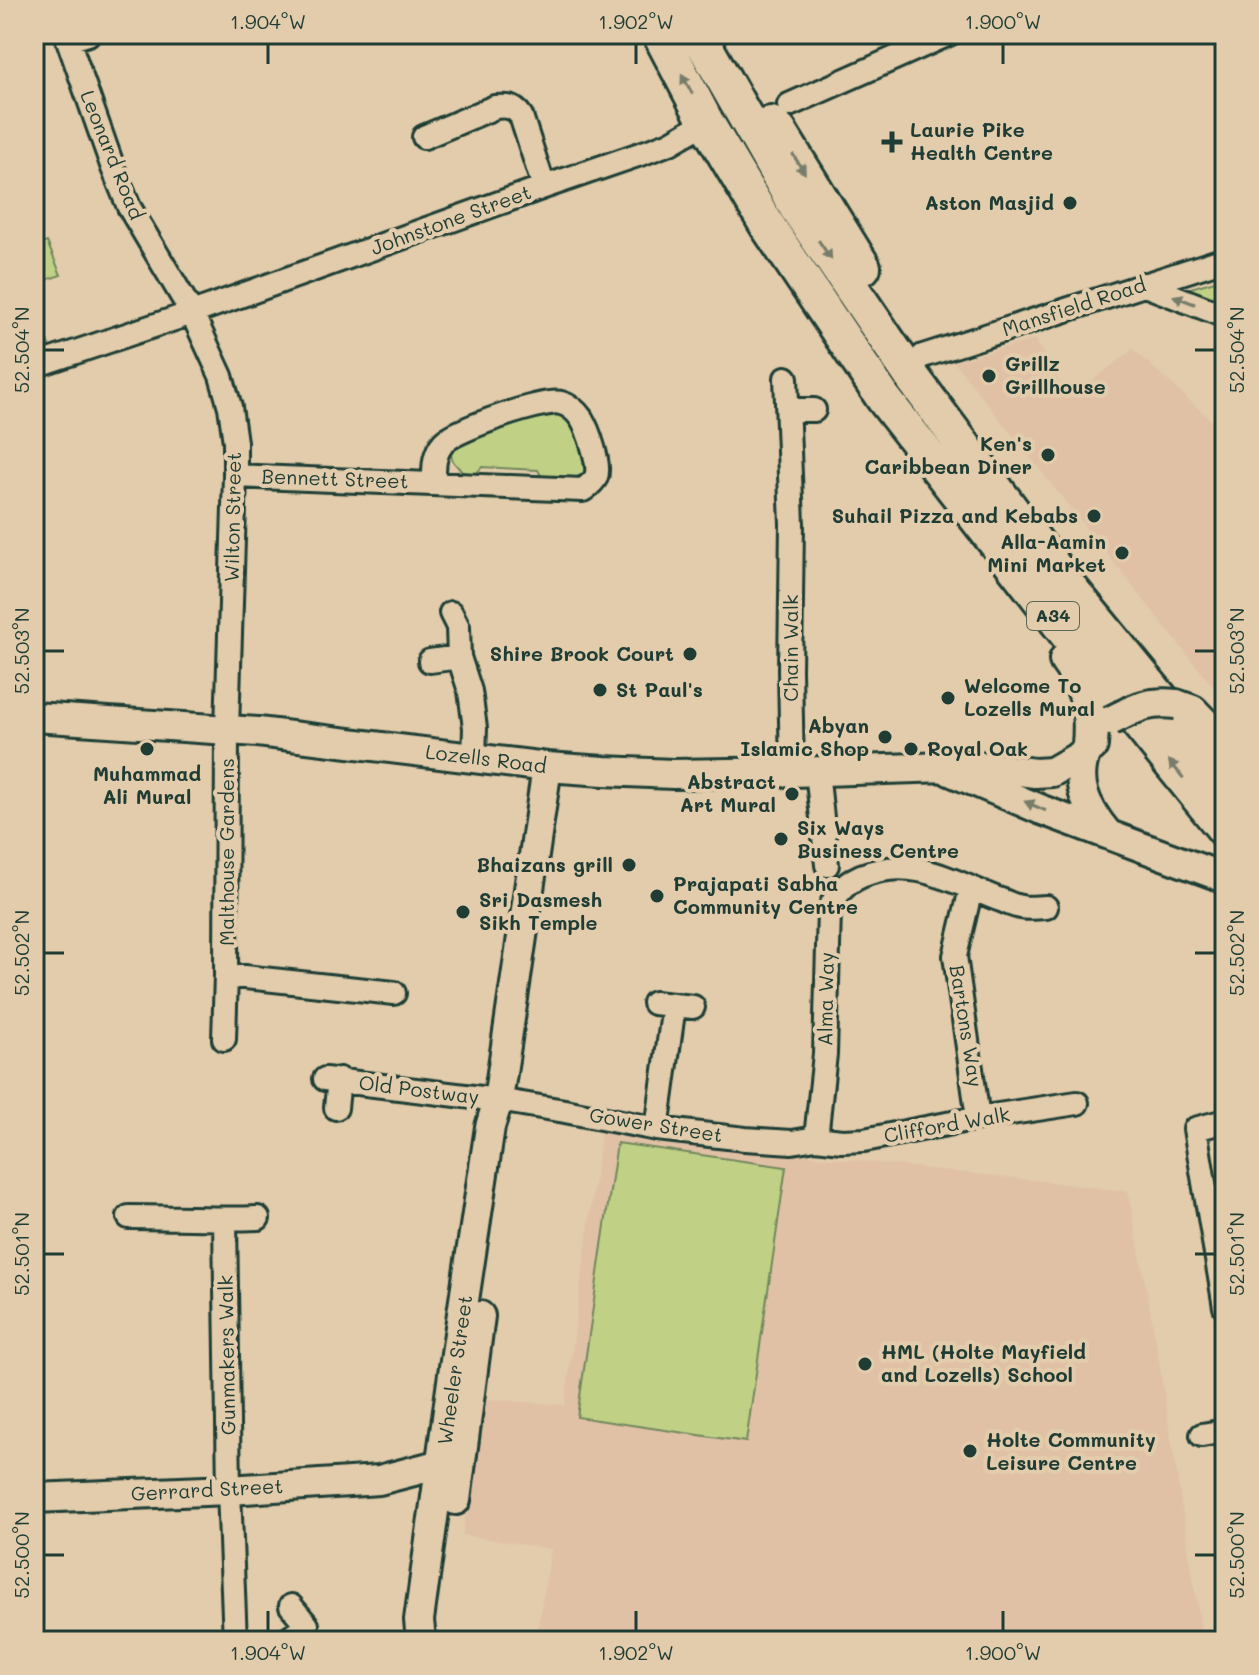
<svg xmlns="http://www.w3.org/2000/svg" width="1259" height="1675" viewBox="0 0 1259 1675" font-family="Mali,sans-serif">
  <style>
    .built { fill: #e1c1a6 }
    .green { fill: #c0d186; stroke: #70875d; stroke-width: 2 }
    .lines { fill: none; stroke-linecap: round; stroke-linejoin: round }
    .minor-casing { stroke: #1f3d34; stroke-width: 28 }
    .major-casing { stroke: #1f3d34; stroke-width: 34 }
    .highway-casing { stroke: #1f3d34; stroke-width: 40 }
    .minor { stroke: #e2ccab; stroke-width: 22 }
    .major { stroke: #e2ccab; stroke-width: 28 }
    .highway { stroke: #e2ccab; stroke-width: 34 }
    .major-bridge-casing { stroke: #1f3d34; stroke-width: 34; stroke-linecap: butt }
    .major-bridge { stroke: #e2ccab; stroke-width: 28 }
    .oneway { fill: #777d6a }
    .ticks { fill: none; stroke: #1f3d34; stroke-width: 3 }
    .poi-dot { fill: #1f3d34; stroke: #e2ccab; stroke-width: 3 }
    .labels { text-anchor: middle; stroke-width: 8; stroke-linejoin: round; paint-order: stroke }
    .shield { fill: #e2ccab; stroke: #5a6858; stroke-width: 2 }
    .shield-label { font-size: 18px; font-weight: bold; fill: #1f3d34 }
    .poi-label { font-size: 20px; font-weight: bold; fill: #1f3d34; stroke: #e2ccab; text-anchor: start }
    .street-label { font-size: 20px; fill: #1f3d34; stroke: #e2ccab }
    .neatline { fill: none; stroke: #1f3d34; stroke-width: 3 }
    .ticks-label { font-size: 20px; text-anchor: middle; fill: #1f3d34 }
  </style>
  <rect width="100%" height="100%" fill="#e2ccab"/>
  <filter id="ink" filterUnits="userSpaceOnUse"><feTurbulence type="fractalNoise" baseFrequency=".0125" numOctaves="2"/><feDisplacementMap in="SourceGraphic" scale="16" xChannelSelector="R" yChannelSelector="G"/><feConvolveMatrix kernelMatrix="1 2 1 2 8 2 1 2 1" color-interpolation-filters="sRGB"/></filter>
  <g filter="url(#ink)">
    <path class="built" d="M1035,339L1069,399L1133,349L1225,433V702L954,362Z
      M601,1132L1128,1191L1154,1330L1203,1641H536L551,1549L462,1535L487,1399L565,1405Z"/>
    <path class="green" d="M47,242L61,275L34,284V247Z
      M1225,278V306L1180,291Z
      M34,303L50,348L34,354Z
      M546,412L562,413L575,420L589,469C577,482 560,479 543,479L538,470L482,467L476,474L462,472L452,460L451,453L457,442Z
      M617,1143L786,1167L746,1442L577,1417Z"/>
    <g class="lines">
      <g class="minor-casing">
        <path id="minor" d="M66,34L113,168L129,207L192,313L221,376L230,407L235,442V476L227,729L226,975L224,1039
          M68,40L88,34
          M789,105L949,34
          M424,137L495,107C507,106 514,106 521,116L544,187
          M1142,284L1225,316
          M923,356L1225,259
          M34,366L192,313L544,187L646,152L670,143L706,122
          M786,378L792,524L790,670L792,772
          M788,410H814
          M235,476L583,490C587,487 593,483 596,477C601,465 588,429 581,418C576,411 569,405 561,403C546,398 457,429 444,442C433,454 434,468 434,483
          M451,613L458,627L459,657L470,691L475,728L474,757
          M430,661L459,657
          M817,771L827,865
          M971,889L955,956L978,1118
          M226,975L394,993
          M654,1003L693,1007
          M325,1079L498,1100L565,1111L657,1129L745,1139L792,1142L816,1138L842,1141L864,1140L978,1118L1077,1103
          M336,1108L339,1079
          M1225,1121L1195,1129L1225,1307
          M657,1129L674,1005
          M816,1138L825,1054L829,911C836,893 844,884 861,876C912,855 951,881 998,899C1005,901 1013,906 1021,907C1028,909 1038,907 1046,907
          M129,1217C172,1217 215,1220 258,1218
          M225,1220L229,1490L235,1641
          M1202,1435L1225,1431
          M284,1641L307,1625L291,1606"/>
      </g>
      <g class="major-casing">
        <path id="major" d="M1176,704L1193,710L1225,743
          M34,717L258,732L547,767L604,771L673,774L792,772L979,766L1035,773L1052,772L1085,753
          M1090,744C1071,778 1085,807 1108,834
          M950,771L1042,810L1225,878
          M34,1498L229,1490L379,1480L441,1464L458,1469
          M456,1500L480,1316
          M421,1641L419,1620L454,1367L490,1127L498,1100L547,767"/>
      </g>
      <g class="highway-casing">
        <path id="highway" d="M660,34L706,122L767,225L884,399L1082,653L1225,830
          M698,34L797,208L912,377L1065,582L1225,777
          M771,124L779,131L863,267
          M1067,660C1089,689 1093,709 1090,745"/>
      </g>
      <use href="#minor" class="minor"/>
      <use href="#major" class="major"/>
      <use href="#highway" class="highway"/>
      <g class="major-bridge-casing">
        <path id="major-bridge" d="M1110,721C1136,708 1146,701 1176,704"/>
      </g>
      <use href="#major-bridge" class="major-bridge"/>
    </g>
    <defs><path id="oneway-solid" d="M-6-.8H1V-3.2L6.5 0L1 3.2V.8H-6Z" transform="scale(2)"/></defs>
    <g class="oneway">
      <use href="#oneway-solid" transform="translate(687 84) rotate(-118)"/>
      <use href="#oneway-solid" transform="translate(799 164) rotate(58)"/>
      <use href="#oneway-solid" transform="translate(825 250) rotate(56)"/>
      <use href="#oneway-solid" transform="translate(1184 300) rotate(-159)"/>
      <use href="#oneway-solid" transform="translate(1176 769) rotate(-129)"/>
      <use href="#oneway-solid" transform="translate(1035 806) rotate(-156)"/>
    </g>
  </g>
  <path class="ticks" d="M268,44V64M636,44V64M1003,44V64M44,350H64M1195,350H1215M44,651H64M1195,651H1215M44,953H64M1195,953H1215M44,1254H64M1195,1254H1215M44,1555H64M1195,1555H1215M268,1611V1631M636,1611V1631M1003,1611V1631"/>
  <g class="poi-dot">
    <path d="M888 130h8v8h8v8h-8v8h-8v-8h-8v-8h8z"/>
    <circle cx="1070" cy="203" r="8"/>
    <circle cx="989" cy="376" r="8"/>
    <circle cx="1048" cy="455" r="8"/>
    <circle cx="1094" cy="516" r="8"/>
    <circle cx="1122" cy="553" r="8"/>
    <circle cx="690" cy="654" r="8"/>
    <circle cx="600" cy="690" r="8"/>
    <circle cx="948" cy="698" r="8"/>
    <circle cx="885" cy="737" r="8"/>
    <circle cx="147" cy="749" r="8"/>
    <circle cx="911" cy="749" r="8"/>
    <circle cx="792" cy="794" r="8"/>
    <circle cx="781" cy="839" r="8"/>
    <circle cx="629" cy="865" r="8"/>
    <circle cx="657" cy="896" r="8"/>
    <circle cx="463" cy="912" r="8"/>
    <circle cx="865" cy="1364" r="8"/>
    <circle cx="970" cy="1451" r="8"/>
  </g>
  <g class="labels">
    <rect class="shield" x="1027" y="602" width="52" height="28" rx="6"/>
    <g class="shield-label">
      <text x="1053" y="622">A34</text>
    </g>
    <g class="poi-label">
      <text x="910" y="137">Laurie Pike<tspan x="910" dy="23">Health Centre</tspan></text>
      <text x="1054" y="210" text-anchor="end">Aston Masjid</text>
      <text x="1005" y="371">Grillz<tspan x="1005" dy="23">Grillhouse</tspan></text>
      <text x="1032" y="451" text-anchor="end">Ken's<tspan x="1032" dy="23">Caribbean Diner</tspan></text>
      <text x="1078" y="523" text-anchor="end">Suhail Pizza and Kebabs</text>
      <text x="1106" y="549" text-anchor="end">Alla-Aamin<tspan x="1106" dy="23">Mini Market</tspan></text>
      <text x="674" y="661" text-anchor="end">Shire Brook Court</text>
      <text x="964" y="693">Welcome To<tspan x="964" dy="23">Lozells Mural</tspan></text>
      <text x="616" y="697">St Paul's</text>
      <text x="869" y="733" text-anchor="end">Abyan<tspan x="869" dy="23">Islamic Shop</tspan></text>
      <text x="927" y="756">Royal Oak</text>
      <text x="147" y="781" text-anchor="middle">Muhammad<tspan x="147" dy="23">Ali Mural</tspan></text>
      <text x="776" y="789" text-anchor="end">Abstract<tspan x="776" dy="23">Art Mural</tspan></text>
      <text x="797" y="835">Six Ways<tspan x="797" dy="23">Business Centre</tspan></text>
      <text x="613" y="872" text-anchor="end">Bhaizans grill</text>
      <text x="673" y="891">Prajapati Sabha<tspan x="673" dy="23">Community Centre</tspan></text>
      <text x="479" y="907">Sri Dasmesh<tspan x="479" dy="23">Sikh Temple</tspan></text>
      <text x="881" y="1359">HML (Holte Mayfield<tspan x="881" dy="23">and Lozells) School</tspan></text>
      <text x="986" y="1447">Holte Community<tspan x="986" dy="23">Leisure Centre</tspan></text>
    </g>
    <g class="street-label">
      <text transform="translate(112 155) rotate(68)" y="7">Leonard Road</text>
      <text transform="translate(451 220) rotate(-20)" y="7">Johnstone Street</text>
      <text transform="translate(1074 307) rotate(-18)" y="7">Mansfield Road</text>
      <text transform="translate(335 479) rotate(2)" y="7">Bennett Street</text>
      <text transform="translate(233 517) rotate(-89)" y="7">Wilton Street</text>
      <text transform="translate(791 648) rotate(-90)" y="7">Chain Walk</text>
      <text transform="translate(486 759) rotate(7)" y="7">Lozells Road</text>
      <text transform="translate(227 852) rotate(-90)" y="7">Malthouse Gardens</text>
      <text transform="translate(826 999) rotate(-89)" y="7">Alma Way</text>
      <text transform="translate(966 1026) rotate(81)" y="7">Bartons Way</text>
      <text transform="translate(419 1090) rotate(7)" y="7">Old Postway</text>
      <text transform="translate(656 1125) rotate(9)" y="7">Gower Street</text>
      <text transform="translate(947 1125) rotate(-10)" y="7">Clifford Walk</text>
      <text transform="translate(227 1355) rotate(-91)" y="7">Gunmakers Walk</text>
      <text transform="translate(455 1370) rotate(-82)" y="7">Wheeler Street</text>
      <text transform="translate(207 1490) rotate(-3)" y="7">Gerrard Street</text>
    </g>
  </g>
  <rect width="1259" height="1675" fill="none" stroke="#e2ccab" stroke-width="88"/>
  <rect x="44" y="44" width="1171" height="1587" class="neatline"/>
  <g class="ticks-label">
    <text x="268" y="29">1.904°W</text>
    <text x="636" y="29">1.902°W</text>
    <text x="1003" y="29">1.900°W</text>
    <text transform="translate(22 350) rotate(-90)" y="7">52.504°N</text>
    <text transform="translate(1237 350) rotate(-90)" y="7">52.504°N</text>
    <text transform="translate(22 651) rotate(-90)" y="7">52.503°N</text>
    <text transform="translate(1237 651) rotate(-90)" y="7">52.503°N</text>
    <text transform="translate(22 953) rotate(-90)" y="7">52.502°N</text>
    <text transform="translate(1237 953) rotate(-90)" y="7">52.502°N</text>
    <text transform="translate(22 1254) rotate(-90)" y="7">52.501°N</text>
    <text transform="translate(1237 1254) rotate(-90)" y="7">52.501°N</text>
    <text transform="translate(22 1555) rotate(-90)" y="7">52.500°N</text>
    <text transform="translate(1237 1555) rotate(-90)" y="7">52.500°N</text>
    <text x="268" y="1660">1.904°W</text>
    <text x="636" y="1660">1.902°W</text>
    <text x="1003" y="1660">1.900°W</text>
  </g>
</svg>
